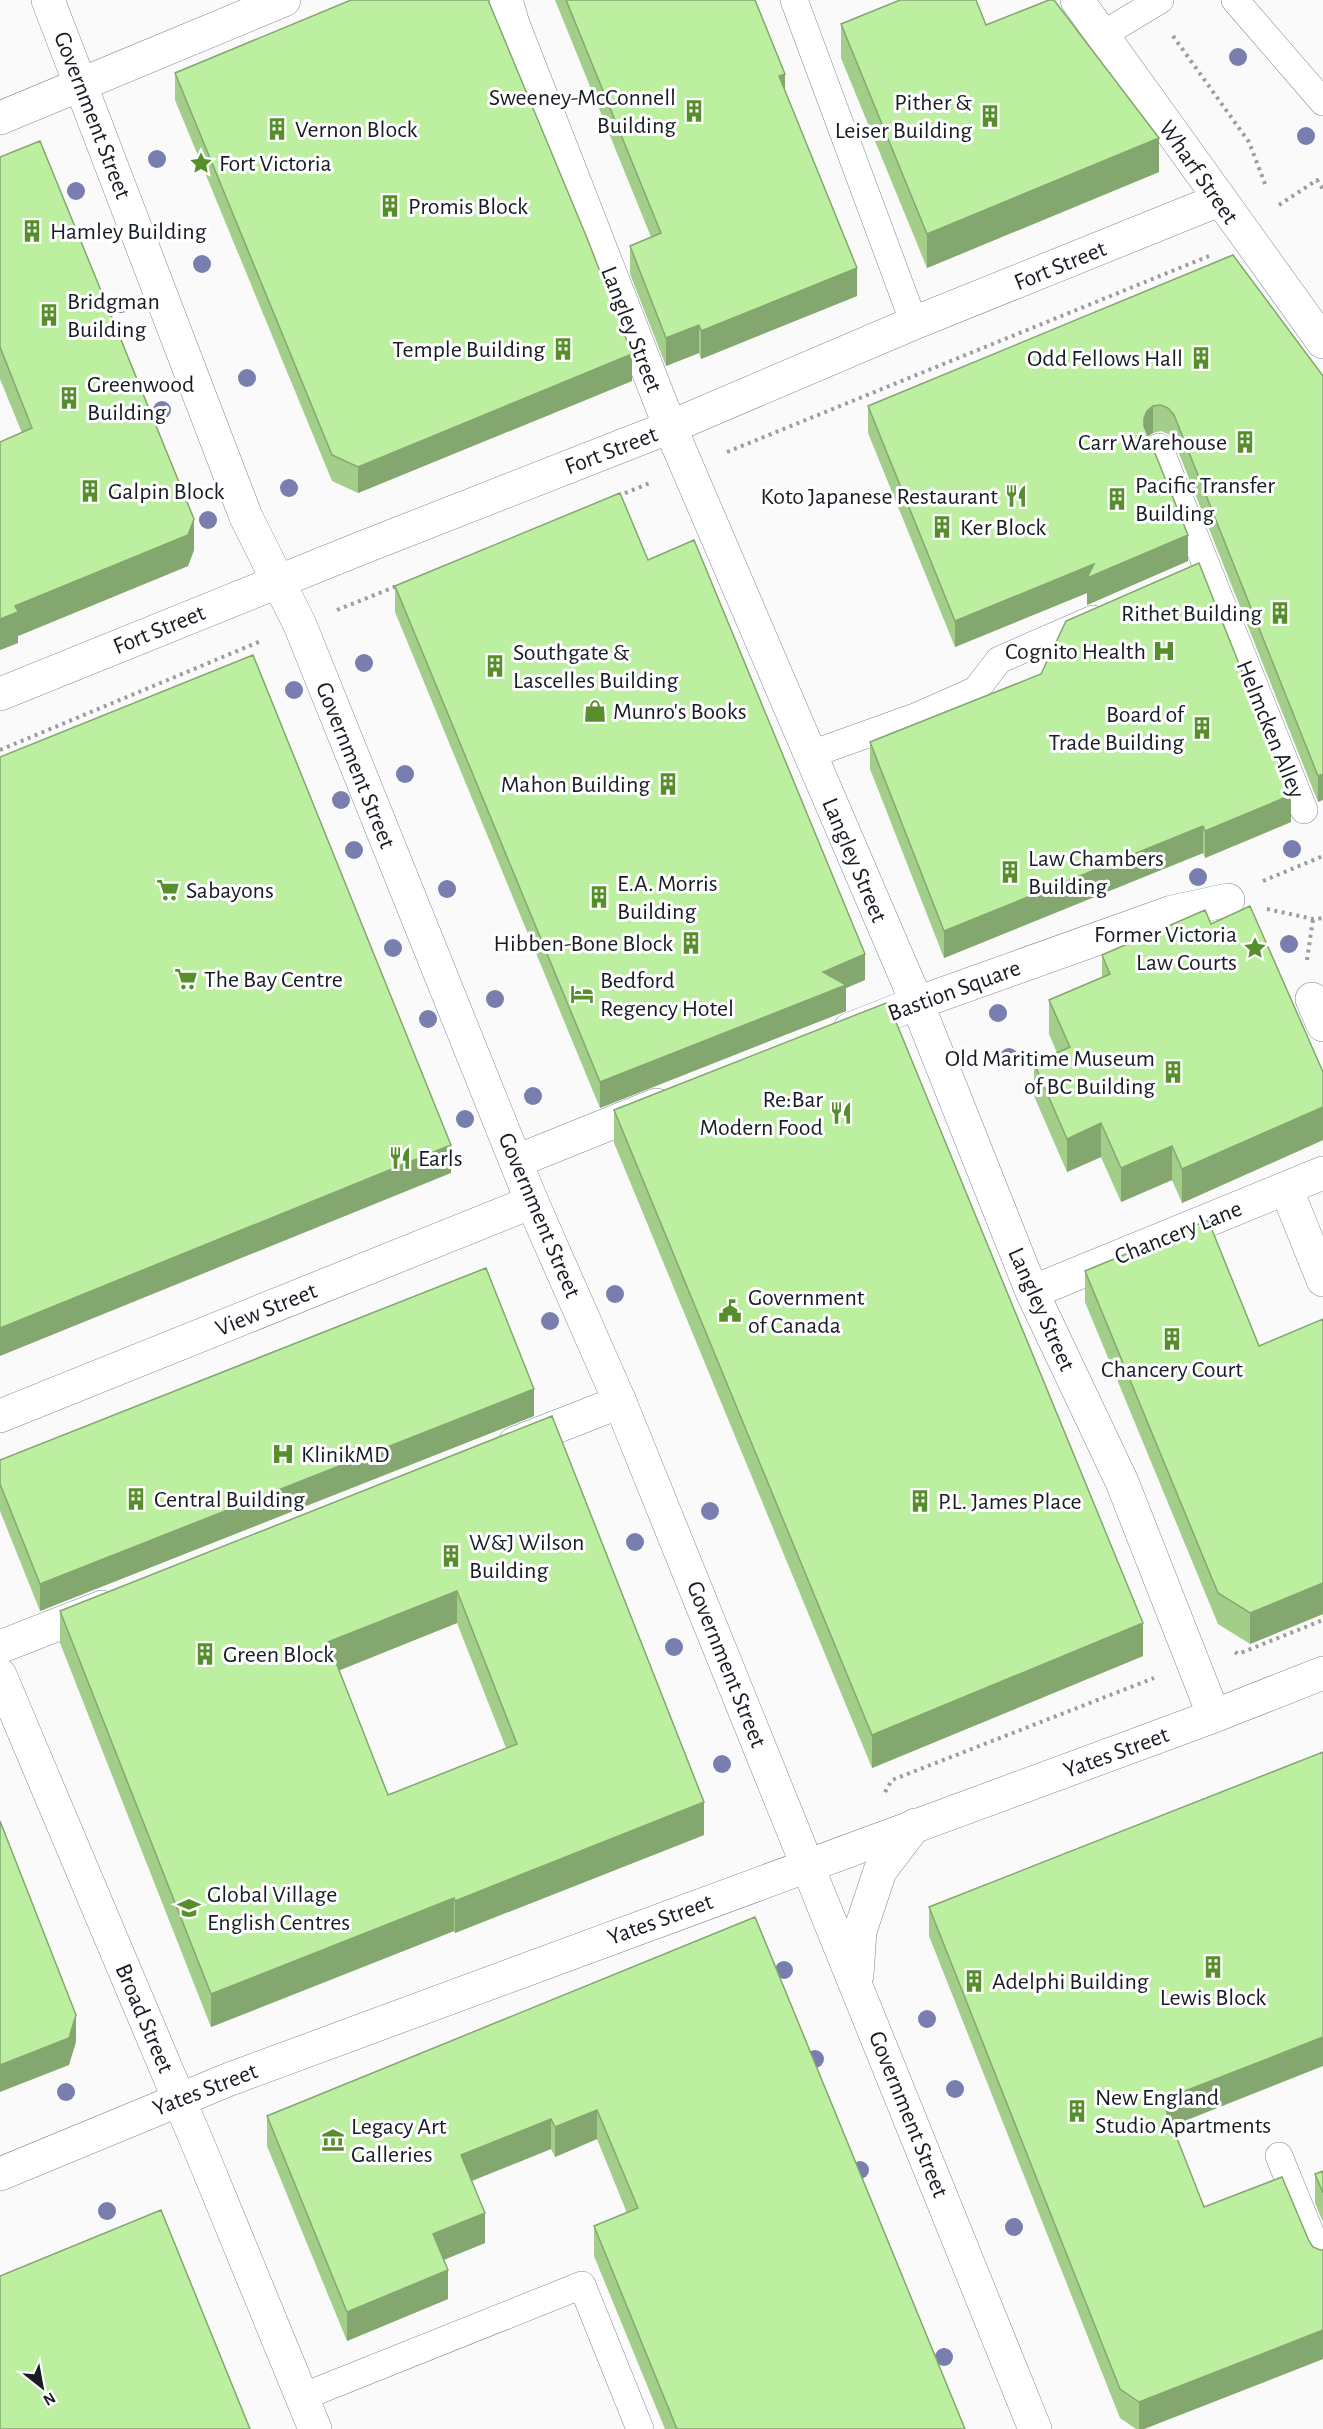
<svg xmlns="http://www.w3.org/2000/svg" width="1323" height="2429" viewBox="0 0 1323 2429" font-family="'Alegreya Sans',sans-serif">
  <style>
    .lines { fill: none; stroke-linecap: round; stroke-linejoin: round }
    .lane-casing { stroke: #7f889e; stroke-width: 28 }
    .street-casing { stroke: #7f889e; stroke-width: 34 }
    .secondary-casing { stroke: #7f889e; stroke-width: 34 }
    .path { stroke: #9c9da1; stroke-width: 4; stroke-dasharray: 3 4.5; stroke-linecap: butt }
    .lane { stroke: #fff; stroke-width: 27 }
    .street { stroke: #fff; stroke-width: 33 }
    .secondary { stroke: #fff; stroke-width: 33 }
    .tree { fill: #787eae }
    .wall { fill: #a3ce8a; fill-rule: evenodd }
    .shaded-wall { fill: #84a770 }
    .building { fill: #bdefa0; stroke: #84a770; stroke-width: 1.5; fill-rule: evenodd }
    .labels { text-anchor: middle; stroke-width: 6; stroke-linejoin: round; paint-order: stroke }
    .poi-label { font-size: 24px; fill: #181c24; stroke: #fff; text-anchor: start }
    .street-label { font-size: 24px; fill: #181c24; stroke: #fff }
  </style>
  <rect width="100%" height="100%" fill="#fafafa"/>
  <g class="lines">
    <g class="lane-casing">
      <path id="lane" d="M794,0L914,323
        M1235,0L1323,102
        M1102,35L1160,0
        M1159,447L1304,810
        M809,755L915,717L976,690L999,660L1093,619
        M1279,2156L1323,2264
        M302,2397L582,2285L640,2429"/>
    </g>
    <g class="street-casing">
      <path id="street" d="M48,0L246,517L300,625L532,1202
        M506,0L513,24L670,427L917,1003L1032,1292L1122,1482L1214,1716
        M1312,999L1323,1025
        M850,1029L917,1003L1172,912L1228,900
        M517,1161L656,1105
        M1286,1188L1323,1280
        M1032,1292L1323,1173
        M515,1443L620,1402
        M0,1647L102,1607
        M0,1675L200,2149L315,2429"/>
    </g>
    <g class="secondary-casing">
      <path id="secondary" d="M1077,0L1323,342
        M0,118L284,0
        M0,694L359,549L670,427L914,323L1219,200
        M0,1416L532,1202L620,1402L1035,2429
        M857,1975L860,1931L880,1871L915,1825
        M0,2174L230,2079L1214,1716L1323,1673"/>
    </g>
    <path class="path" d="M1173,36L1249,142L1265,184
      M1279,205L1317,180L1323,189
      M727,452L1209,256
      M618,496L650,483
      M337,610L397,586
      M0,750L261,641
      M1263,881L1323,856
      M1267,909L1313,919L1323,918
      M1307,960L1313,919
      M1235,1652L1238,1654L1323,1620
      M885,1792L892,1780L1154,1678"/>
    <use href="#lane" class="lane"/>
    <use href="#street" class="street"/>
    <use href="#secondary" class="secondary"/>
  </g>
  <g class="tree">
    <circle cx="1238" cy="57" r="9"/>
    <circle cx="1306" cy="136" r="9"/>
    <circle cx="157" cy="159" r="9"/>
    <circle cx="76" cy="191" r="9"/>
    <circle cx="202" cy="264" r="9"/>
    <circle cx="121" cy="304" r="9"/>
    <circle cx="247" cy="378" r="9"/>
    <circle cx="162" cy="410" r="9"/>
    <circle cx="289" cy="488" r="9"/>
    <circle cx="208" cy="520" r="9"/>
    <circle cx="364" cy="663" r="9"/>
    <circle cx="294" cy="690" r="9"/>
    <circle cx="405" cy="774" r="9"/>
    <circle cx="341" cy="800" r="9"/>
    <circle cx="1292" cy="849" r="9"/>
    <circle cx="354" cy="850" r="9"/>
    <circle cx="1198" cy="877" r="9"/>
    <circle cx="447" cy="889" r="9"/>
    <circle cx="1289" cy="944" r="9"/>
    <circle cx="393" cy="948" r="9"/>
    <circle cx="495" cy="999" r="9"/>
    <circle cx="998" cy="1013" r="9"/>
    <circle cx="428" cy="1019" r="9"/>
    <circle cx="1009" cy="1057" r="9"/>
    <circle cx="533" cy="1096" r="9"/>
    <circle cx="465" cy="1119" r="9"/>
    <circle cx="615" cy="1294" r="9"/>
    <circle cx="550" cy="1321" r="9"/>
    <circle cx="710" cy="1511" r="9"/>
    <circle cx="635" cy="1542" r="9"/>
    <circle cx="674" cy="1647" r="9"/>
    <circle cx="722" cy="1764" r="9"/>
    <circle cx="784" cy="1970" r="9"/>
    <circle cx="927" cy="2019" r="9"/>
    <circle cx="815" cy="2059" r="9"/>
    <circle cx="955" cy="2089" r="9"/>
    <circle cx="66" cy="2092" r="9"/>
    <circle cx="860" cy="2170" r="9"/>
    <circle cx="107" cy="2211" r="9"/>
    <circle cx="1014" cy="2227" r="9"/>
    <circle cx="944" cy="2357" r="9"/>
  </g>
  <path class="wall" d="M555,0H755L785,91L857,296L701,359L699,353L666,366L630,274V246L651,237Z
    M841,24L986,25L1159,172L927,268L841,58Z
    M175,73L632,381L358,493L332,481L175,100Z
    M0,157L194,550L188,566L18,636V643L0,650L22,433L0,379Z
    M1323,376L1318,802L1174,441L1168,434L1161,431L1153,433L1148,436L1188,561L1087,605V593L955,647L868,433V406Z
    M648,560L865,980L846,988V1011L600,1108L395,612V586Z
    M870,742L1291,822L1205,858L1203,853L944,958L870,769Z
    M1211,924L1323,1072V1140L1182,1203L1172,1180L1121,1202L1101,1157L1067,1172L1034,1096V1063L1057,1053L1049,1034V1000L1102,978V955Z
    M614,1110L1143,1656L872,1768L614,1143Z
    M1085,1271L1259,1346L1323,1319V1614L1250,1644L1218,1624L1085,1302Z
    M534,1416L40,1611L0,1511V1484Z
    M552,1416L704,1835L455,1933L454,1931L211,2027L60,1643V1611ZM457,1623L506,1748L388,1795L339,1670Z
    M929,1907L1172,2126L1204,2207L1309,2241L1313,2247L1320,2250H1323V2359L1144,2429H1136L1120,2418L929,1936Z
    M755,1917L965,2429H665L594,2256V2226L627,2213L597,2139L555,2157L551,2149L472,2181L485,2243L444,2260L448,2299L347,2341L267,2146V2116Z
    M1323,2171V2222L1315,2203V2174Z"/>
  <path class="shaded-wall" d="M785,74V102L779,76Z
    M1159,138V172L927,268V234Z
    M857,268V296L701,359V331Z
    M699,325V353L666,366V338Z
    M632,354V381L358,493V467Z
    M1153,406V433L1147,437L1144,444V418L1147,411Z
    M194,519V550L188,566L18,636V643L0,650V619L15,606Z
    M1188,535V561L1087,605V593L955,647V621L1094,564Z
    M1323,774V800L1318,802V776Z
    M1291,795V822L1205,858V831Z
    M1203,826V853L944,958V931Z
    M865,954V980L846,988V1011L600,1108V1082L823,972Z
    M1323,1107V1140L1182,1203V1169Z
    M1101,1123V1157L1067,1172V1139Z
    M451,1145V1173L0,1356V1328Z
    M1172,1146V1180L1121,1202V1168Z
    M534,1389V1416L40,1611V1584Z
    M1323,1583V1614L1250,1644V1613Z
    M457,1591V1623L328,1675V1642Z
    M1143,1623V1656L872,1768V1735Z
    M704,1802V1835L455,1933V1901Z
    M454,1898V1931L211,2027V1994Z
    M76,2015V2042L69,2065L0,2092V2065Z
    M1323,2037V2066L1162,2130V2100Z
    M597,2110V2139L555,2157V2127Z
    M551,2119V2149L461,2185V2155Z
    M485,2213V2243L433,2264V2234Z
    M448,2270V2299L347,2341V2312Z
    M1323,2330V2359L1144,2429H1139V2402Z"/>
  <path class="building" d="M351,0H488L587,238L632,354L358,467L332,455L175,73Z
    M566,0H755L785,74L779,76L857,268L701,331L699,325L666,338L630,246L661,233Z
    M900,0H976L986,25L1049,0H1054L1159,138L927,234L841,24Z
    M40,141L194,519L188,535L15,606L18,612L0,619V442L32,428L0,347V157Z
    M1233,255L1323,376V774L1318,776L1174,415L1168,408L1161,405L1153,406L1147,411L1144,418V426L1188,535L1087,578L1094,564L955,621L868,406Z
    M620,493L648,560L694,540L865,954L823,972L846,985L600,1082L395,586Z
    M1199,563L1291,795L1205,831L1203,826L944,931L870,742L1041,674L1066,621Z
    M253,655L451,1145L0,1328V757Z
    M1250,906L1323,1072V1107L1182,1169L1172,1146L1121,1168L1101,1123L1067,1139L1034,1063L1070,1047L1049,1000L1110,974L1102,955L1205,910L1211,924Z
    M886,1003L889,1005L1143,1623L872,1735L614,1110Z
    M1208,1220L1259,1346L1323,1319V1583L1250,1613L1218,1593L1085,1271Z
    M486,1268L534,1389L40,1584L0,1484V1460Z
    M552,1416L704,1802L455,1901L454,1898L211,1994L60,1611ZM457,1591L517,1744L388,1795L328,1642Z
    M1323,1752V2037L1162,2100L1204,2207L1282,2177L1309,2241L1313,2247L1320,2250H1323V2330L1139,2402L1120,2389L929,1907Z
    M0,1821L76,2015L69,2038L0,2065Z
    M755,1917L965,2429H677L594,2226L638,2208L597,2110L555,2127L551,2119L461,2155L485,2213L433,2234L448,2270L347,2312L267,2116Z
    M1323,2171V2193L1315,2174Z
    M161,2210L250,2429H0V2276Z"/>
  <defs>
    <g id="building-bare" transform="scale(1.8)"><path d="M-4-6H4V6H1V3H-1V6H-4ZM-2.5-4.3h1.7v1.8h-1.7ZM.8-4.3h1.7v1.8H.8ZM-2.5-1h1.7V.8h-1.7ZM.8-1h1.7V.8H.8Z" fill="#558e2b" stroke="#fff" stroke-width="2.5" paint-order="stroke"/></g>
    <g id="sight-bare" transform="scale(1.8)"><path d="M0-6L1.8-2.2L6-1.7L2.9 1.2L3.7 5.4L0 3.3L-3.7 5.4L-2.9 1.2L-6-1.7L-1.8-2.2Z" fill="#558e2b" stroke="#fff" stroke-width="2.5" paint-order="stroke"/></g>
    <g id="restaurant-bare" transform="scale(1.8)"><path d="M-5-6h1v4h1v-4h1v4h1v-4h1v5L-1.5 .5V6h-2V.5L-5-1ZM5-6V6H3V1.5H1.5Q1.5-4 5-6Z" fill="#558e2b" stroke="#fff" stroke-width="2.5" paint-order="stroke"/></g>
    <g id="hospital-bare" transform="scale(1.8)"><path d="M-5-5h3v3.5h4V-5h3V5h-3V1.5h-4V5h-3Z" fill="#558e2b" stroke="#fff" stroke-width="2.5" paint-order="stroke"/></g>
    <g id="shop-bare" transform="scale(1.8)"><path d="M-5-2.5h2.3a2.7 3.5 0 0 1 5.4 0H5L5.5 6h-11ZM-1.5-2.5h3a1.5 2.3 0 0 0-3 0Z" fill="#558e2b" stroke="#fff" stroke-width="2.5" paint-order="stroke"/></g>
    <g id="supermarket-bare" transform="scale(1.8)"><path d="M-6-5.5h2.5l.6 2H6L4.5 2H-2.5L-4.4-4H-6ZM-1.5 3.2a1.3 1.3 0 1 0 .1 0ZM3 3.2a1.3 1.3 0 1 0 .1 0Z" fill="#558e2b" stroke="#fff" stroke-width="2.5" paint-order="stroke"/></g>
    <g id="hotel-bare" transform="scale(1.8)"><path d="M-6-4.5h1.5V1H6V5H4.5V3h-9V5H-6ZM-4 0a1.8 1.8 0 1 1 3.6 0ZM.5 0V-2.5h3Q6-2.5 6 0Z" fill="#558e2b" stroke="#fff" stroke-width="2.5" paint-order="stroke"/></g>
    <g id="civic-bare" transform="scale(1.8)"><path d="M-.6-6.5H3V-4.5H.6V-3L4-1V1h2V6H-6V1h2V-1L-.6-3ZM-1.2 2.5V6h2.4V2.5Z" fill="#558e2b" stroke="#fff" stroke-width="2.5" paint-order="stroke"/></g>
    <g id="school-bare" transform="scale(1.8)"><path d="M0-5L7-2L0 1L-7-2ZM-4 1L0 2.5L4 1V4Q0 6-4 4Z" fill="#558e2b" stroke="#fff" stroke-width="2.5" paint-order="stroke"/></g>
    <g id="museum-bare" transform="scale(1.8)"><path d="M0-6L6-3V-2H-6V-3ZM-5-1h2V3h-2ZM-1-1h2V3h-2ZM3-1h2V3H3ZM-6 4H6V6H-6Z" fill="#558e2b" stroke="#fff" stroke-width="2.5" paint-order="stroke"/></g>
  </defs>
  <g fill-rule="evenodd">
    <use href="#building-bare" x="694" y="111"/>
    <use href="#building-bare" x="990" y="116"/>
    <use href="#building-bare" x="277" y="129"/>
    <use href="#sight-bare" x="201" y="163"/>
    <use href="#building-bare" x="390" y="206"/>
    <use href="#building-bare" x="32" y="231"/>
    <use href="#building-bare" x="49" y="315"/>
    <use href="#building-bare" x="563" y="349"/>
    <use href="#building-bare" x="1201" y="358"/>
    <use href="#building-bare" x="69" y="398"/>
    <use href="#building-bare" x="1245" y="442"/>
    <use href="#building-bare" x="90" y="491"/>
    <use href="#restaurant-bare" x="1016" y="496"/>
    <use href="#building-bare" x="1117" y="499"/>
    <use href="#building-bare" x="942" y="527"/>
    <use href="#building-bare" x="1280" y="613"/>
    <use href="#hospital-bare" x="1164" y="651"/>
    <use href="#building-bare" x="495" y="666"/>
    <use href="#shop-bare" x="595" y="711"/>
    <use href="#building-bare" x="1202" y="728"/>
    <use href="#building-bare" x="668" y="784"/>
    <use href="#building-bare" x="1010" y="872"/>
    <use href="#supermarket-bare" x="168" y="890"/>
    <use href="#building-bare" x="599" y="897"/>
    <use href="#building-bare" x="691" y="943"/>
    <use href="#sight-bare" x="1255" y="948"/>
    <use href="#supermarket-bare" x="186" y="979"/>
    <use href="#hotel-bare" x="582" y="994"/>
    <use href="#building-bare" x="1173" y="1072"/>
    <use href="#restaurant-bare" x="841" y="1113"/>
    <use href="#restaurant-bare" x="400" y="1158"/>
    <use href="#civic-bare" x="730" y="1311"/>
    <use href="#building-bare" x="1172" y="1339"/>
    <use href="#hospital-bare" x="283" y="1454"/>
    <use href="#building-bare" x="136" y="1499"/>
    <use href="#building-bare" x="920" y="1501"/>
    <use href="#building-bare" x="451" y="1556"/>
    <use href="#building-bare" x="205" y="1654"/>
    <use href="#school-bare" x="189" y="1908"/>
    <use href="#building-bare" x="1213" y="1967"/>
    <use href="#building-bare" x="974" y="1981"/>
    <use href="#building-bare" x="1077" y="2111"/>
    <use href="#museum-bare" x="333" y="2140"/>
  </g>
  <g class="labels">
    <g class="poi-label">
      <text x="676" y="105" text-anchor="end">Sweeney-McConnell<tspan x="676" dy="28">Building</tspan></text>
      <text x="972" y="110" text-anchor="end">Pither &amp;<tspan x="972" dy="28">Leiser Building</tspan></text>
      <text x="295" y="137">Vernon Block</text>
      <text x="219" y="171">Fort Victoria</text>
      <text x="408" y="214">Promis Block</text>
      <text x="50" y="239">Hamley Building</text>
      <text x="67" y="309">Bridgman<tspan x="67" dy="28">Building</tspan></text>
      <text x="545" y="357" text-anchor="end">Temple Building</text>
      <text x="1183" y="366" text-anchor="end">Odd Fellows Hall</text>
      <text x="87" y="392">Greenwood<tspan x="87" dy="28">Building</tspan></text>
      <text x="1227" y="450" text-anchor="end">Carr Warehouse</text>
      <text x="1135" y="493">Pacific Transfer<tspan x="1135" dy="28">Building</tspan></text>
      <text x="108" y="499">Galpin Block</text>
      <text x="998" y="504" text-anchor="end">Koto Japanese Restaurant</text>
      <text x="960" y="535">Ker Block</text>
      <text x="1262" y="621" text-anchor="end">Rithet Building</text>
      <text x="1146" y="659" text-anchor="end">Cognito Health</text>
      <text x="513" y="660">Southgate &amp;<tspan x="513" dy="28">Lascelles Building</tspan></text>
      <text x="613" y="719">Munro's Books</text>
      <text x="1184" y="722" text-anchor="end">Board of<tspan x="1184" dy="28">Trade Building</tspan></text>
      <text x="650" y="792" text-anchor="end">Mahon Building</text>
      <text x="1028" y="866">Law Chambers<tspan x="1028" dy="28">Building</tspan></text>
      <text x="617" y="891">E.A. Morris<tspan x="617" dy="28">Building</tspan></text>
      <text x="186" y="898">Sabayons</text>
      <text x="1237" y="942" text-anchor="end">Former Victoria<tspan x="1237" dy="28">Law Courts</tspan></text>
      <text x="673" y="951" text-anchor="end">Hibben-Bone Block</text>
      <text x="204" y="987">The Bay Centre</text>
      <text x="600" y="988">Bedford<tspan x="600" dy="28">Regency Hotel</tspan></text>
      <text x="1155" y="1066" text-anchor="end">Old Maritime Museum<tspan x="1155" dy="28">of BC Building</tspan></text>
      <text x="823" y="1107" text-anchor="end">Re:Bar<tspan x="823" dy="28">Modern Food</tspan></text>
      <text x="418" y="1166">Earls</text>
      <text x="748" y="1305">Government<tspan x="748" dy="28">of Canada</tspan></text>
      <text x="1172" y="1377" text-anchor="middle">Chancery Court</text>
      <text x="301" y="1462">KlinikMD</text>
      <text x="154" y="1507">Central Building</text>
      <text x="938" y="1509">P.L. James Place</text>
      <text x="469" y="1550">W&amp;J Wilson<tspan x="469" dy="28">Building</tspan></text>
      <text x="223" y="1662">Green Block</text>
      <text x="207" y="1902">Global Village<tspan x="207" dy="28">English Centres</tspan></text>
      <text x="992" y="1989">Adelphi Building</text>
      <text x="1213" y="2005" text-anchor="middle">Lewis Block</text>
      <text x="1095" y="2105">New England<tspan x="1095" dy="28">Studio Apartments</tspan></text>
      <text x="351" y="2134">Legacy Art<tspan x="351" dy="28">Galleries</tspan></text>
    </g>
    <g class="street-label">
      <text transform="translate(93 115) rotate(69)" y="8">Government Street</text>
      <text transform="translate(1199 172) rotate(55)" y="8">Wharf Street</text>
      <text transform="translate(1060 265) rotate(-22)" y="8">Fort Street</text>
      <text transform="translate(632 329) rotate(69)" y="8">Langley Street</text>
      <text transform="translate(611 450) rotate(-21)" y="8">Fort Street</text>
      <text transform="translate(159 629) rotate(-22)" y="8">Fort Street</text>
      <text transform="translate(1271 729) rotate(68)" y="8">Helmcken Alley</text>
      <text transform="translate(356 765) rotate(68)" y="8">Government Street</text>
      <text transform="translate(855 860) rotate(67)" y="8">Langley Street</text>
      <text transform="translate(954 990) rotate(-20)" y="8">Bastion Square</text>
      <text transform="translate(540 1215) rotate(67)" y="8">Government Street</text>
      <text transform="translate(1178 1232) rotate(-22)" y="8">Chancery Lane</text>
      <text transform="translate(266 1309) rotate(-22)" y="8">View Street</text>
      <text transform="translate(1042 1309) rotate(66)" y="8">Langley Street</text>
      <text transform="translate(727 1664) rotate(68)" y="8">Government Street</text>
      <text transform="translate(1116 1752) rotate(-20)" y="8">Yates Street</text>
      <text transform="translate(660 1919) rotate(-20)" y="8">Yates Street</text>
      <text transform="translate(145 2018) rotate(67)" y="8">Broad Street</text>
      <text transform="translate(205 2089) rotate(-21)" y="8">Yates Street</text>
      <text transform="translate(909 2114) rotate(68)" y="8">Government Street</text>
    </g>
  </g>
  <g transform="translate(42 2387) rotate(149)" stroke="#ffffff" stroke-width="4.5" paint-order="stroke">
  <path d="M0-4.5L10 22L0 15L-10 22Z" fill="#181c24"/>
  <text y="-9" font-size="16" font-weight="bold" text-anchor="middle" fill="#181c24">N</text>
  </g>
</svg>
